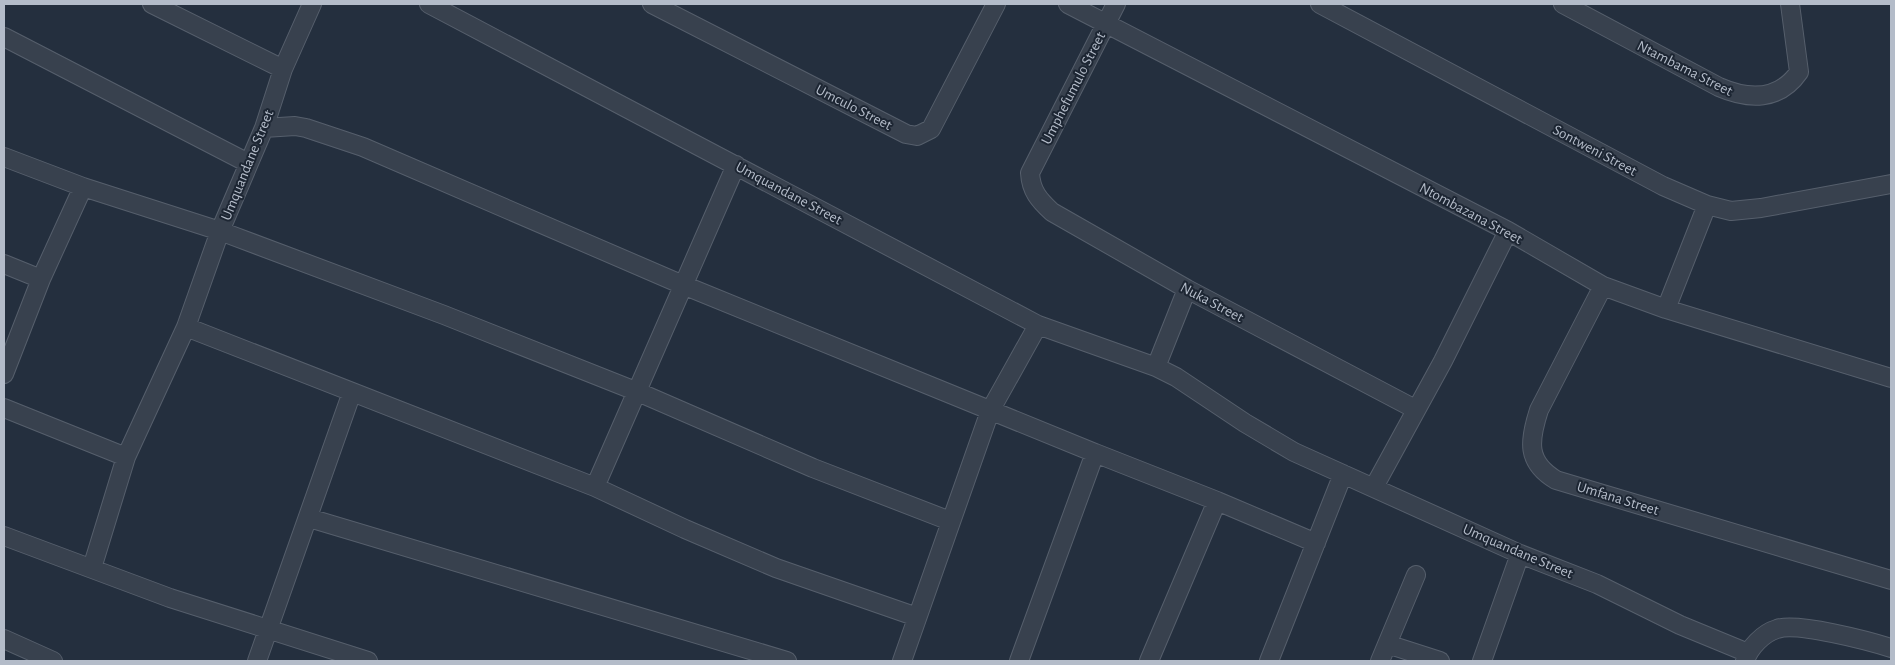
<svg xmlns="http://www.w3.org/2000/svg" width="1895" height="665" viewBox="0 0 1895 665" font-family="'Alegreya Sans',sans-serif">
  <style>
    .lines { fill: none; stroke-linecap: round; stroke-linejoin: round }
    .minor-casing { stroke: #565f6c; stroke-width: 20 }
    .minor { stroke: #38414e; stroke-width: 18 }
    .labels { text-anchor: middle; stroke-width: 4; stroke-linejoin: round; paint-order: stroke }
    .street-label { font-size: 15px; fill: #b4bcc9; stroke: #1d2633 }
  </style>
  <rect width="100%" height="100%" fill="#242f3e"/>
  <g class="lines">
    <g class="minor-casing">
      <path id="minor" d="M152,4L283,69
        M429,4L1038,325L1156,367L1187,289
        M652,4L906,134L917,136L931,129L996,4
        M1068,4L1508,231L1603,286L1666,309L1891,378
        M1116,4L1030,173C1031,191 1039,200 1052,212L1187,289L1415,409
        M1320,4L1663,186L1707,205L1731,211L1761,208L1891,184
        M1563,4L1719,87C1749,100 1779,101 1799,72L1790,4
        M4,37L248,163
        M264,128L295,126L306,128L363,147L683,285L1095,453L1019,661
        M4,157L83,187
        M4,264L41,279
        M1603,286L1539,410C1529,441 1526,462 1556,480L1891,580
        M1666,309L1707,205
        M186,327L595,487L736,165
        M1156,367L1176,377L1245,423L1294,452L1520,554L1597,584L1680,625L1748,653
        M4,374L41,279L83,187L220,231L444,315L638,392L813,468L950,521
        M4,408L126,457
        M1095,453L1217,501
        M595,487L685,529L776,568L917,617
        M1374,487L1443,361L1508,231
        M309,518L787,661
        M4,536L170,598L368,661
        M92,568L126,457L186,327L220,231L264,128L283,69L312,4
        M4,639L53,661
        M1387,644L1440,661
        M257,661L352,392
        M902,661L990,411L1038,325
        M1149,661L1217,501L1316,543
        M1269,661L1343,474
        M1380,661L1416,575
        M1482,661L1520,554
        M1745,661C1749,648 1763,633 1777,629C1797,622 1869,641 1891,648"/>
    </g>
    <use href="#minor" class="minor"/>
  </g>
  <g class="labels">
    <g class="street-label">
      <text transform="translate(1685 68) rotate(27)" y="5">Ntambama Street</text>
      <text transform="translate(1073 88) rotate(-63)" y="5">Umphefumulo Street</text>
      <text transform="translate(854 107) rotate(27)" y="5">Umculo Street</text>
      <text transform="translate(1595 150) rotate(28)" y="5">Sontweni Street</text>
      <text transform="translate(247 165) rotate(-68)" y="5">Umquandane Street</text>
      <text transform="translate(789 193) rotate(28)" y="5">Umquandane Street</text>
      <text transform="translate(1471 213) rotate(28)" y="5">Ntombazana Street</text>
      <text transform="translate(1212 302) rotate(28)" y="5">Nuka Street</text>
      <text transform="translate(1618 498) rotate(17)" y="5">Umfana Street</text>
      <text transform="translate(1518 551) rotate(23)" y="5">Umquandane Street</text>
    </g>
  </g>
  <rect width="1895" height="665" fill="none" stroke="#b4bcc9" stroke-width="10"/>
</svg>
